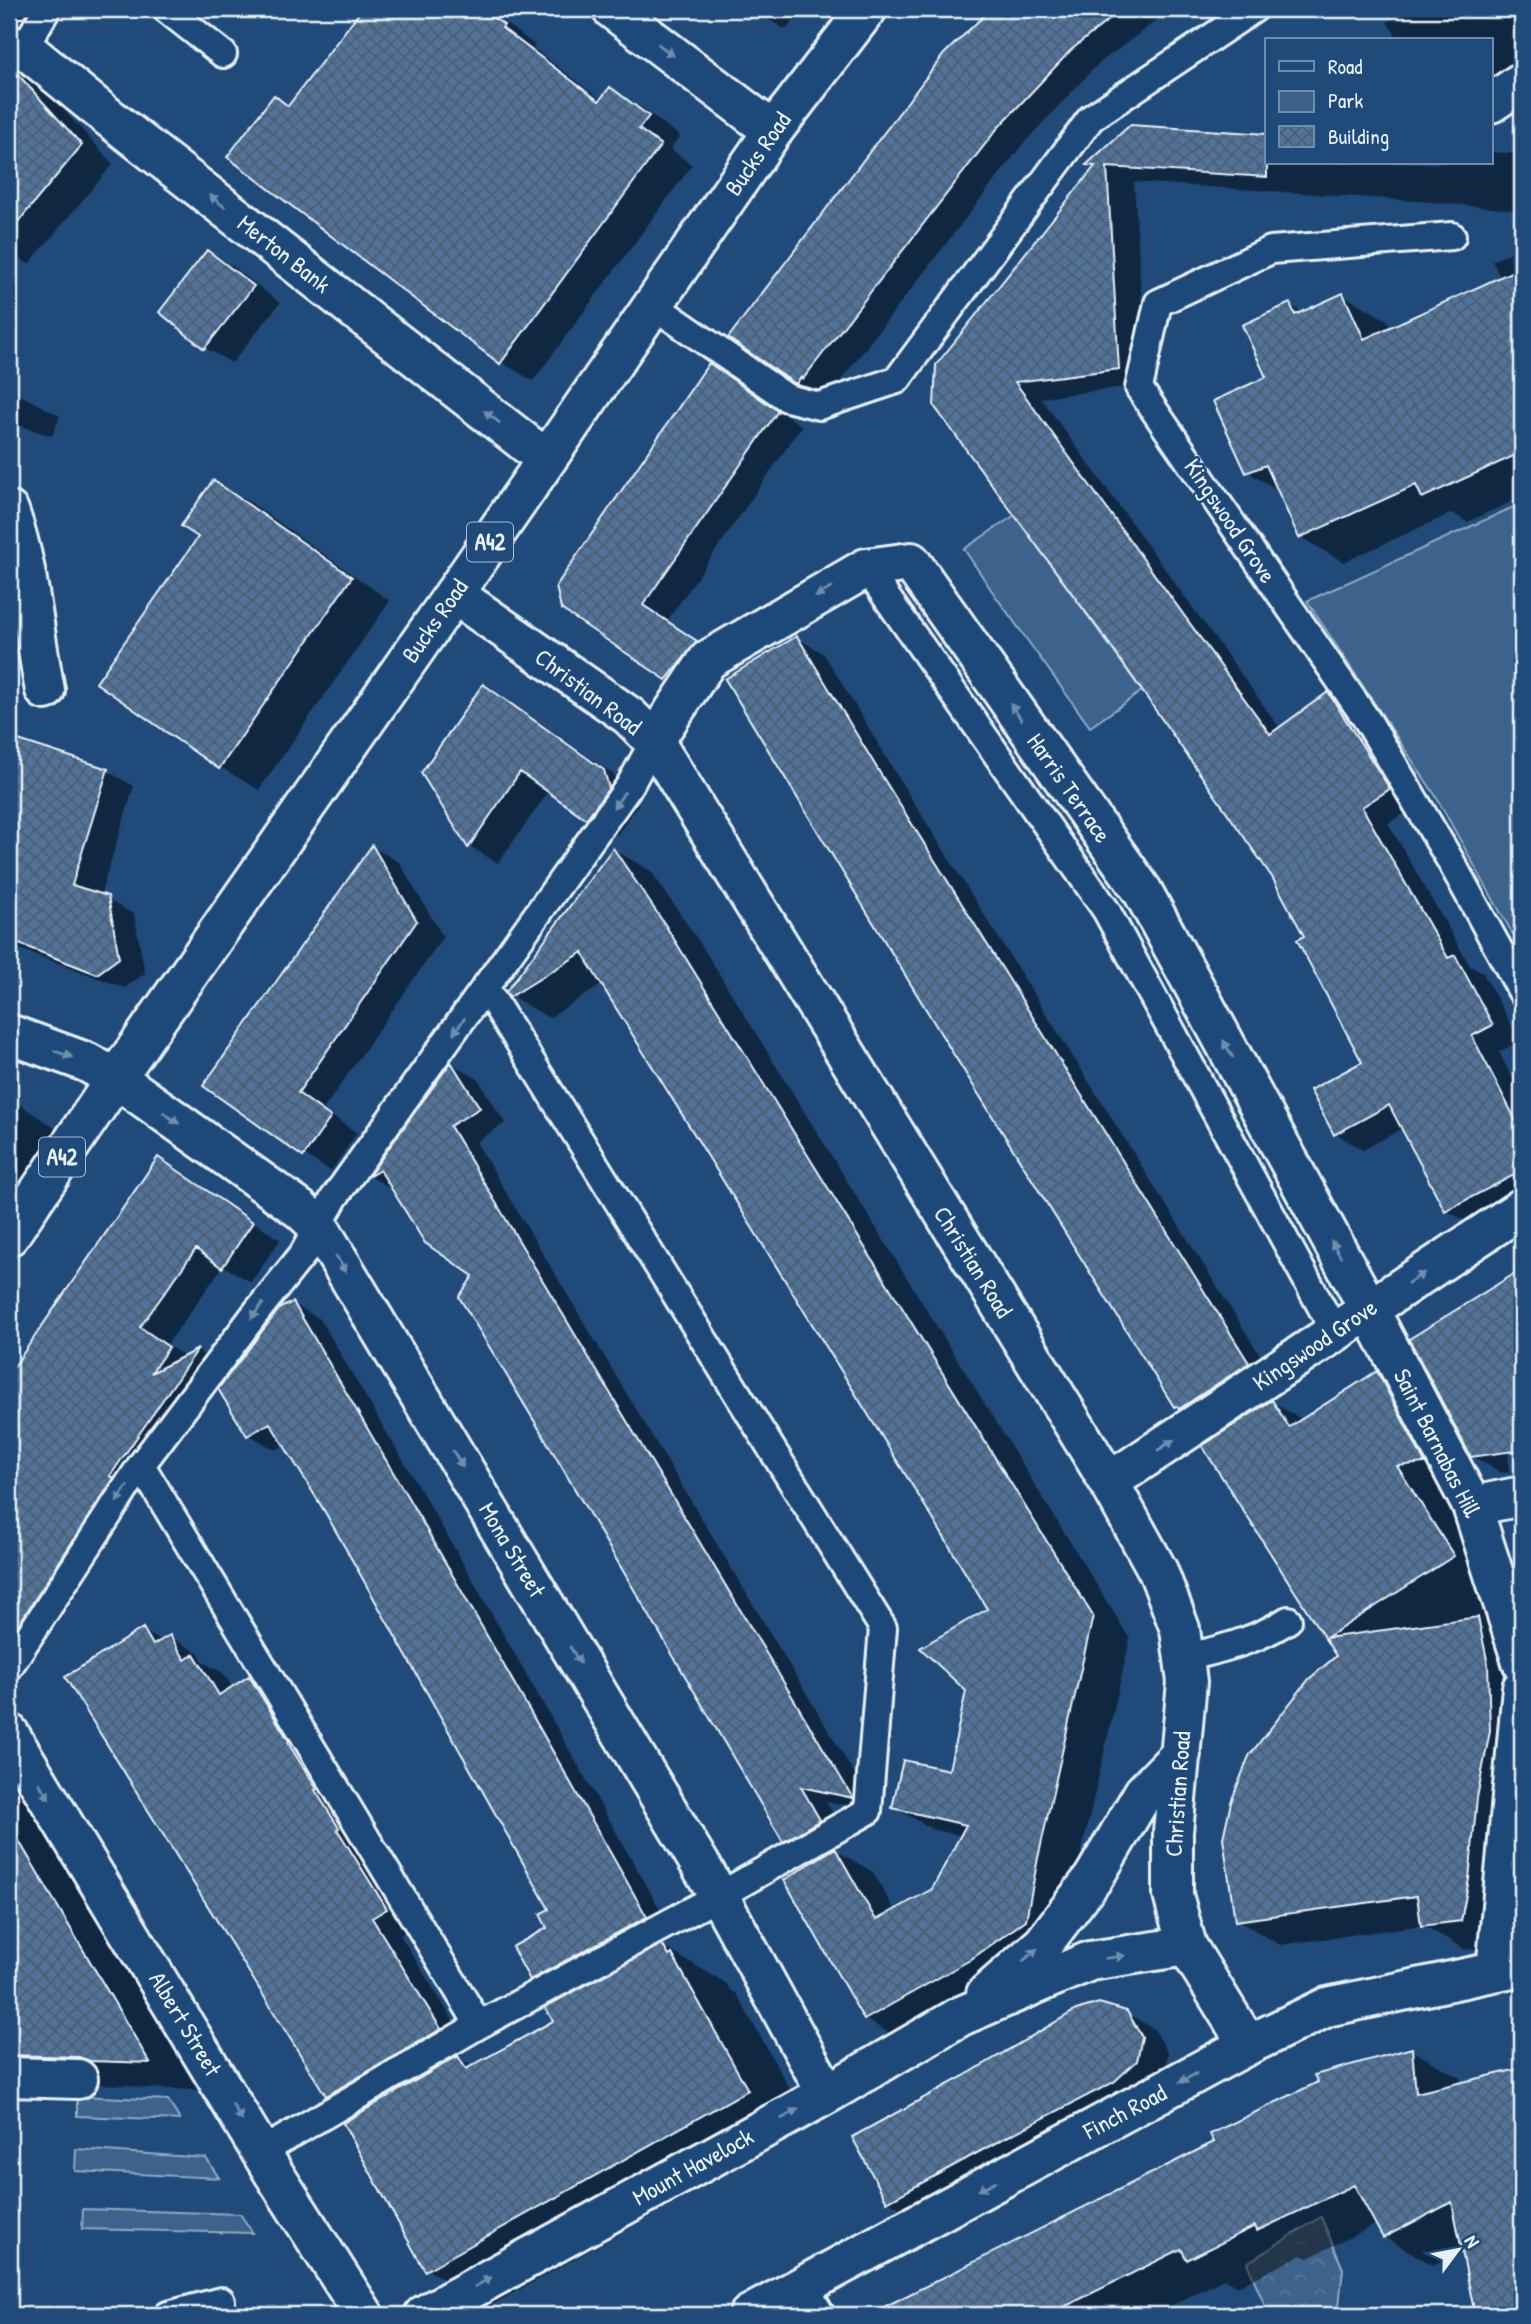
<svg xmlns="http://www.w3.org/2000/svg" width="1531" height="2324" viewBox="0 0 1531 2324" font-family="'Patrick Hand',sans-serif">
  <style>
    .green { fill: #3c628c; stroke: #92aac2; stroke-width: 2 }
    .forest { fill: url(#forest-crowns); stroke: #92aac2; stroke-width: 2 }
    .shadow { fill: #0007 }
    .building { fill: url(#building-cross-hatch); stroke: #e8f1f8; stroke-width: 2 }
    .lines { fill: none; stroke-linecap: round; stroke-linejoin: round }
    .lane-casing { stroke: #e8f1f8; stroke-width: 32 }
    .street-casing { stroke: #e8f1f8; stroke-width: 44 }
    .secondary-casing { stroke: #e8f1f8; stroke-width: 44 }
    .primary-casing { stroke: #e8f1f8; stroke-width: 44 }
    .lane { stroke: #1f4a7a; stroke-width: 26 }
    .street { stroke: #1f4a7a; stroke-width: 38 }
    .secondary { stroke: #1f4a7a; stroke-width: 38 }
    .primary { stroke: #1f4a7a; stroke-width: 38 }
    .oneway { fill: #6f8dac }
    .labels { text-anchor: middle; stroke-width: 5; stroke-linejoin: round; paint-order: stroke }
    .shield { fill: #1f4a7a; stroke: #acbfd2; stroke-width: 2 }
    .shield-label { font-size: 23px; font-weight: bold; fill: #e8f1f8 }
    .street-label { font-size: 24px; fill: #e8f1f8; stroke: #1f4a7a }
  </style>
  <defs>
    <pattern id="forest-crowns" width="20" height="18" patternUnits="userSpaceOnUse" patternTransform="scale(1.75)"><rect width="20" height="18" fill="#3c628c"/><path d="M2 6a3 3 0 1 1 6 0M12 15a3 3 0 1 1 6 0" fill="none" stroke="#58799d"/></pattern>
    <pattern id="building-cross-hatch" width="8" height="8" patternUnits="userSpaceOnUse" patternTransform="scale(1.75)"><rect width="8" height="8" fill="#517399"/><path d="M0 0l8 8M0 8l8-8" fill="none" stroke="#4c5e72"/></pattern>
  </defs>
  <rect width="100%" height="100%" fill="#1f4a7a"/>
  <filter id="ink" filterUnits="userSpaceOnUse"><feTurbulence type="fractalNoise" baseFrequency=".0143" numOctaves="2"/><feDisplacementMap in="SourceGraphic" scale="14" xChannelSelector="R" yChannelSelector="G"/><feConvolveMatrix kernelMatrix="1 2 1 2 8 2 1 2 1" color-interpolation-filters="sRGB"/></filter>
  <g filter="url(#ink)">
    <path class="green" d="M1522,503V951L1435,795L1307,601Z
      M1015,515L1142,691L1090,727L994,594L964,549Z
      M77,2096L168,2100L180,2120L77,2116Z
      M76,2149L206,2158L219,2178L75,2171Z
      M83,2209L240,2214L253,2233L82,2229Z"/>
    <path class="forest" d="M1321,2217L1343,2269L1338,2315H1269L1247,2263Z"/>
    <path class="shadow" d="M9,9H24L16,57L20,61L21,75L45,89L113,164L29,264L9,253V194L15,163L9,162Z
      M350,9H486L535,45L533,48L602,100L610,90L642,108L680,136L670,149L692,165L533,381L501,362L274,97L290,106L359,16Z
      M751,9H803L786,30Z
      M994,9H1172L1097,65L1023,144L831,393L822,398L795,382L945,55Z
      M1408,9H1522V64L1491,84V40H1399L1387,22Z
      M1491,152L1522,154V211L1432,202L1134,182L1147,384L1041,398L1280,728L1328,694L1356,710L1417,806L1388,823L1470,966L1483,973L1520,1041L1499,1052L1522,1097V1201L1474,1226L1446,1210L1403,1128L1363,1150L1335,1133L1364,1063L1306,936L1274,876L1049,558L936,405L1095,169L1089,165L1491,163Z
      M1522,247V497L1467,522L1452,513L1344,562L1300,537L1279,491L1248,472L1268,378L1290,305L1303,313L1343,295L1387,320L1390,328L1501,279L1492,261Z
      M207,252L234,267L280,303L232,363L205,348L161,312Z
      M710,365L735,380L802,426L667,621L721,657L692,693L563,608Z
      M9,389L60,416L52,436L9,422Z
      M214,482L253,504L390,601L259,790L220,767L201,537Z
      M9,527L32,601L16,650L9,648Z
      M797,638L824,654L906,790L1275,1379L1202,1421L1175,1406Z
      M483,686L513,704L634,789L638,805L617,835L587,818L549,791L498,863L469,846Z
      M9,738L107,771L134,786L100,896L134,914L145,973L125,988L9,945Z
      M372,847L399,862L443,937L323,1110L357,1133L331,1171L304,1155L206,1086Z
      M614,850L651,871L702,946L1130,1639L1075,1880L1063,1941L903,2041L865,2019L835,1850L873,1872L895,1911L933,1890L962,1836L932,1829L894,1807L950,1772L989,1610L935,1518L603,984L549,1018L511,996Z
      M452,1064L478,1079L505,1123L476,1142L878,1813L826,1801L845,1836L811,1856L784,1840L475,1276L396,1191L371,1177Z
      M9,1097L56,1129L60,1150L9,1225Z
      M158,1159L186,1175L280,1240L251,1282L223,1266L167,1345L186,1357L198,1351L225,1367L137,1493L140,1496L37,1654L9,1637V1378Z
      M1522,1267V1447L1515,1414L1507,1415L1509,1472L1502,1473L1472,1456L1493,1289Z
      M293,1304L320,1319L447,1535L673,1932L558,1994L531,1978L549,1928L552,1910L326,1511L285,1445L275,1450L248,1434Z
      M1377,1373L1419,1398L1466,1487L1438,1490L1518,1616L1503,1945L1466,1950L1423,1925L1280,1945L1237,1920L1338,1657L1205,1447L1272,1402L1303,1420Z
      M143,1630L162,1642L170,1637L199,1653L203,1662L223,1673L233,1688L249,1678L278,1695L415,1926L400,1935L469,2046L356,2111L327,2094Z
      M9,1772L10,1773L197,2090L141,2088L129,2085L9,2082Z
      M662,1946L726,1983L730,1990L736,1993L811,2127L490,2306L426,2269L458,2058L474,2067L555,2021Z
      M1126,2013L1154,2029L1168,2053L1164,2076L915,2216L888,2201Z
      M1411,2050L1460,2078L1461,2084L1522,2071V2315H1477L1464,2250L1433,2265L1384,2237L1377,2224L1308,2258L1301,2255L1237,2287L1224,2279L1152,2315H930L920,2291Z"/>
    <path class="building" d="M362,9H481L504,25L502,28L599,101L610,87L649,116L639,129L661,145L500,364L227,157L274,95L288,106Z
      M991,9H1122L1071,50L997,129L803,379L801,377L796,384L794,383L728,338L944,54Z
      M9,68L13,69L82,145L9,233Z
      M1130,125L1267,134V177L1107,167L1119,369L1015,382L1270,734L1328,692L1390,789L1362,807L1448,958L1455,955L1493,1025L1472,1036L1522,1132V1171L1445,1211L1389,1105L1334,1135L1310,1090L1362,1062L1297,940L1304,936L1272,877L1110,645L934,406L936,365L1095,166L1086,165Z
      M207,250L254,286L204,349L159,312Z
      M1522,267V452L1422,498L1416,485L1299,538L1266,465L1246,473L1213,401L1266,377L1242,325L1290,303L1295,315L1343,293L1364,339Z
      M709,363L778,411L643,605L697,641L666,680L561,609L556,586Z
      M213,480L352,577L219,769L96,683L198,537L181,526Z
      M797,636L880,773L1249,1363L1179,1409L1176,1406L1174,1407L941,1034L725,679Z
      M483,684L604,770L609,788L586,819L520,772L468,848L421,773Z
      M9,737L108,769L72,885L108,896L119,958L97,974L9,940Z
      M372,845L417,921L298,1093L331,1117L303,1157L203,1086Z
      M613,848L664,923L1093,1616L1038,1858L1026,1920L970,1960L864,2020L784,1880L835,1848L876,1920L932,1889L966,1825L892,1808L903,1760L949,1770L966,1691L920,1648L987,1609L933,1519L588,963L583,952L510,997L506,992Z
      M451,1062L480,1108L450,1126L853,1798L801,1787L820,1820L783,1842L544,1437L459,1297L473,1276L425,1243L380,1170L368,1177Z
      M158,1157L253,1222L222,1268L196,1249L140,1327L169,1347L151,1373L198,1349L110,1476L114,1478L9,1639V1374Z
      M1522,1269V1450L1471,1457L1409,1339Z
      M293,1302L420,1518L647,1917L530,1980L512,1947L547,1928L540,1914L549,1909L325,1512L270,1423L247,1436L218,1389L280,1308Z
      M1377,1371L1425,1463L1397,1466L1454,1556L1326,1638L1478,1617L1488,1664L1490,1731L1477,1798L1469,1879L1461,1921L1421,1926L1417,1896L1235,1921L1223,1838L1231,1802L1249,1756L1309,1679L1336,1656L1202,1446L1272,1400L1289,1427Z
      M143,1628L153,1645L170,1635L185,1660L194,1654L219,1695L249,1676L289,1741L288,1743L317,1789L315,1790L339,1828L337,1829L387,1909L372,1918L441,2029L326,2096L65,1677Z
      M9,1824L150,2063L90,2061L79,2057L9,2055Z
      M662,1944L669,1956L672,1954L748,2090L425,2271L343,2123L458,2056L466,2069L553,2021L545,2007Z
      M1099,2003L1127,2011L1142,2037L1137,2061L1114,2082L999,2141L887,2202L852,2137L964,2076L1076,2010Z
      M1412,2048L1416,2093L1522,2068V2315H1475L1452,2202L1383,2238L1354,2185L1257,2231L1255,2226L1187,2260L1181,2249L1048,2315H868L1214,2142L1210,2134L1318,2082L1314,2075Z"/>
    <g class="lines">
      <g class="lane-casing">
        <path id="lane" d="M166,9L223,54
          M24,48L47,9
          M1452,236L1271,250L1158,303L1139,388L1369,723L1450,860L1522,992
          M653,305L787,398L819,406L897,380L1091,118L1254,9
          M866,568L1106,910L1335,1332
          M141,1465L479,2025
          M1184,1658C1221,1649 1256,1641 1288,1620
          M9,1667L141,1465L255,1314L303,1254L334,1198L630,785L654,741
          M261,2152L479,2025L719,1896L868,1811L883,1628L486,989
          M804,2285L821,2315
          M168,2315L221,2301"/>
      </g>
      <g class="street-casing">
        <path id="street" d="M612,9L773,131
          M9,46L24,48L102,112L546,459
          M1491,103L1522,82
          M9,511C30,569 33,631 45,690
          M454,594L629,716L654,741L1109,1482L1158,1571L1180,1629L1187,1682L1173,1832V1895L1187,1946L1248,2045
          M654,741L708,660L866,568L911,562L1143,892L1369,1309L1472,1506L1522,1662
          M9,1034L86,1062L116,1078L301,1210L319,1227L719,1896L827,2094
          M1109,1482L1522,1208
          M1472,1506L1522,1496
          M9,1733L273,2172L364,2315
          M1496,1971L1522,1688
          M986,1994L1043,1944L1094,1877L1144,1792L1181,1754
          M9,2077L78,2079
          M424,2315L827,2094L961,2016L1090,1961L1187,1946"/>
      </g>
      <g class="secondary-casing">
        <path id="secondary" d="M749,2315L1248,2045L1327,2007L1522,1966"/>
      </g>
      <g class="primary-casing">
        <path id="primary" d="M9,1236L116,1078L454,594L773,131L867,9"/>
      </g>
      <use href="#lane" class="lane"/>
      <use href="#street" class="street"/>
      <use href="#secondary" class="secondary"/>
      <use href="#primary" class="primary"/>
    </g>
    <defs><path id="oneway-solid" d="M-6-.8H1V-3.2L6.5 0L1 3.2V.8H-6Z" transform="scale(1.75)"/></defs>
    <g class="oneway">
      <use href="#oneway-solid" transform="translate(666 50) rotate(37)"/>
      <use href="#oneway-solid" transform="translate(217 201) rotate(-142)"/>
      <use href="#oneway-solid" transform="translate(492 417) rotate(-142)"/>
      <use href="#oneway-solid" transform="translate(824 592) rotate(150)"/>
      <use href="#oneway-solid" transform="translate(1016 712) rotate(-125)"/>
      <use href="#oneway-solid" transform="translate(619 800) rotate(125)"/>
      <use href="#oneway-solid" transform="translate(459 1026) rotate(126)"/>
      <use href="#oneway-solid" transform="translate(1228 1049) rotate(-119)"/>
      <use href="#oneway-solid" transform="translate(63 1054) rotate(20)"/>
      <use href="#oneway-solid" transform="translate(171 1118) rotate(35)"/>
      <use href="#oneway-solid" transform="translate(1336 1249) rotate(-119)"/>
      <use href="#oneway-solid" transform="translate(341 1264) rotate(59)"/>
      <use href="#oneway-solid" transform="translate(1416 1278) rotate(-33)"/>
      <use href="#oneway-solid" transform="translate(257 1311) rotate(128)"/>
      <use href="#oneway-solid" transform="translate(1166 1445) rotate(-34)"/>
      <use href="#oneway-solid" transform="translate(458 1459) rotate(59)"/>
      <use href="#oneway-solid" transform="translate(122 1494) rotate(123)"/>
      <use href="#oneway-solid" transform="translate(575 1655) rotate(59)"/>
      <use href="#oneway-solid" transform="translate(44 1791) rotate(59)"/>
      <use href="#oneway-solid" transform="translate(1030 1955) rotate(-41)"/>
      <use href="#oneway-solid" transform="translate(1115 1957) rotate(-7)"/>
      <use href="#oneway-solid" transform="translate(1188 2078) rotate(152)"/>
      <use href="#oneway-solid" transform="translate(237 2112) rotate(59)"/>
      <use href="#oneway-solid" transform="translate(790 2114) rotate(-29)"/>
      <use href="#oneway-solid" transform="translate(987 2186) rotate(152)"/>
      <use href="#oneway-solid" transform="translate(483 2282) rotate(-29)"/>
    </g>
  </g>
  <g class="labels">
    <g class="shield">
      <rect x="467" y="522.5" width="46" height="39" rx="5"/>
      <rect x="39" y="1137.5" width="46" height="39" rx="5"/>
    </g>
    <g class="shield-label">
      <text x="490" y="550">A42</text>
      <text x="62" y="1165">A42</text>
    </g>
    <g class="street-label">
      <text transform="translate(758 154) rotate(-55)" y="8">Bucks Road</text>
      <text transform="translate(284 254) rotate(38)" y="8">Merton Bank</text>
      <text transform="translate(1230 521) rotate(56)" y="8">Kingswood Grove</text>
      <text transform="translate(435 621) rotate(-55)" y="8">Bucks Road</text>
      <text transform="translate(588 692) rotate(37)" y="8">Christian Road</text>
      <text transform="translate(1069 788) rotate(55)" y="8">Harris Terrace</text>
      <text transform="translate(973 1262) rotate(58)" y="8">Christian Road</text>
      <text transform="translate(1315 1345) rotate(-34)" y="8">Kingswood Grove</text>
      <text transform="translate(1437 1443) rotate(63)" y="8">Saint Barnabas Hill</text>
      <text transform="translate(512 1550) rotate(59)" y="8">Mona Street</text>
      <text transform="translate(1178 1794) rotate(-86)" y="8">Christian Road</text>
      <text transform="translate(185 2024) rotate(59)" y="8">Albert Street</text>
      <text transform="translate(1125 2112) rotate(-28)" y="8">Finch Road</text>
      <text transform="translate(693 2167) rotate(-29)" y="8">Mount Havelock</text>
    </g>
  </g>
  <rect width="1531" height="2324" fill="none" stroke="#1f4a7a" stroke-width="35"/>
  <rect x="18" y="18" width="1496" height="2289" fill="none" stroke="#e8f1f8" stroke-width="2.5" filter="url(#ink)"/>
  <rect x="1265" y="38" width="228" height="126" fill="#1f4a7a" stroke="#6f8dac" stroke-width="2"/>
  <rect x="1279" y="61" width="35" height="10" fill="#1f4a7a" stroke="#6f8dac" stroke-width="2"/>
  <text x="1328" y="74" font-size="21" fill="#e8f1f8">Road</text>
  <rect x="1279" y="91" width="35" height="21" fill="#3c628c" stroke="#6f8dac" stroke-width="2"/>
  <text x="1328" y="108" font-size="21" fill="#e8f1f8">Park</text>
  <rect x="1279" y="126" width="35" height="21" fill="url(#building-cross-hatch)" stroke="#6f8dac" stroke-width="2"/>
  <text x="1328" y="144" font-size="21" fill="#e8f1f8">Building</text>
  <g transform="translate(1458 2250) rotate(58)" stroke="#1f4a7a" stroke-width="5" paint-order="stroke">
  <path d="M0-5L12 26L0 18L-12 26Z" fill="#e8f1f8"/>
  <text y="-10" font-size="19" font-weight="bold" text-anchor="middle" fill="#e8f1f8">N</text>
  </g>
</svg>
